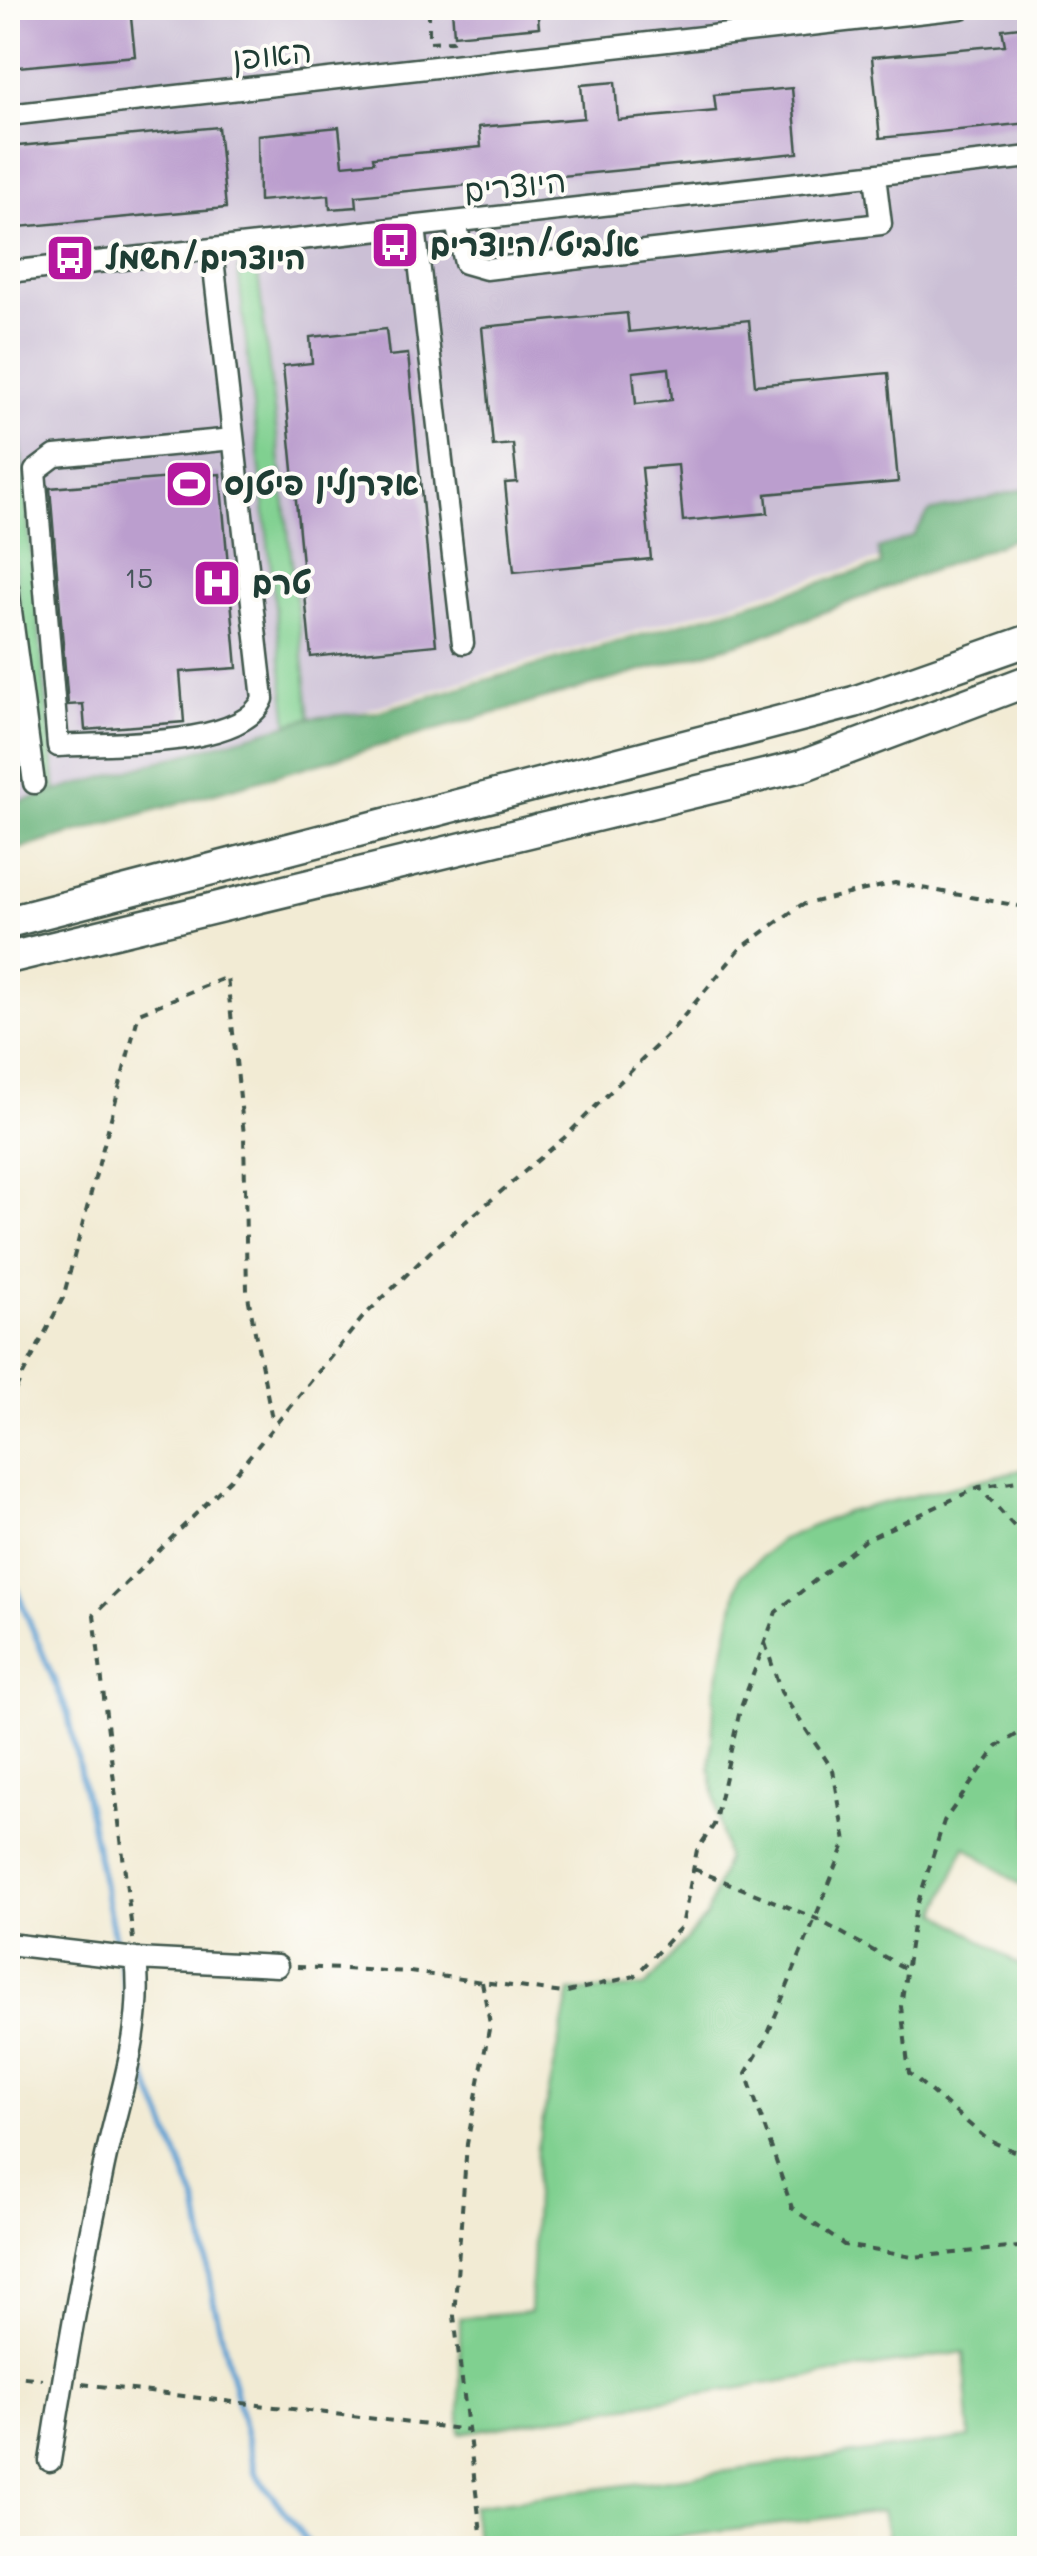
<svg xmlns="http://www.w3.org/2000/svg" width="1037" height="2556" viewBox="0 0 1037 2556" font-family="Mali,'Playpen Sans Hebrew',sans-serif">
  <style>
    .industrial { fill: #cbbfd5 }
    .green { fill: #80d090; stroke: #508662; stroke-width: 2.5 }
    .forest { fill: #68b27a; stroke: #447857; stroke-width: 2.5 }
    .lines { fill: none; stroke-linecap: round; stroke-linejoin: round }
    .stream { stroke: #5fa0d2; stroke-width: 6 }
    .building { fill: #bb9ece; fill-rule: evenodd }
    .minor-casing { stroke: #3f574c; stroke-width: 25 }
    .highway-casing { stroke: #3f574c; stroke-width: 35 }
    .path { stroke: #3f574c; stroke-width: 4; stroke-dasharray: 8 8; stroke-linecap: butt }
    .minor { stroke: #fff; stroke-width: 20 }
    .highway { stroke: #fff; stroke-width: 30 }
    .labels { text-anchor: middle; stroke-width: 8; stroke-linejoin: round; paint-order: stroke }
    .number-label { font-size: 28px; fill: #46555a }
    .street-label { font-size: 32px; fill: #1f3d34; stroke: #fdfcf7 }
    .poi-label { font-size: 32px; font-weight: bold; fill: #1f3d34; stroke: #fdfcf7; text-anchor: start }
  </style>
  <rect width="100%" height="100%" fill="#fdfcf7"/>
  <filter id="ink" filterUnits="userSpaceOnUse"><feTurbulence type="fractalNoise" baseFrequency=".01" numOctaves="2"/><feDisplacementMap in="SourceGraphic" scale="20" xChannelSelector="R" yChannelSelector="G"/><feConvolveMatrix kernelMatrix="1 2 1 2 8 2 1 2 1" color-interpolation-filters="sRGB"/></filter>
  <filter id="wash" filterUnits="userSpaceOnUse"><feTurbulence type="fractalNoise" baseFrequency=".0048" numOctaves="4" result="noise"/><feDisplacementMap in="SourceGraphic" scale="40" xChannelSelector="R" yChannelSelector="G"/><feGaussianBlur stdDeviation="2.25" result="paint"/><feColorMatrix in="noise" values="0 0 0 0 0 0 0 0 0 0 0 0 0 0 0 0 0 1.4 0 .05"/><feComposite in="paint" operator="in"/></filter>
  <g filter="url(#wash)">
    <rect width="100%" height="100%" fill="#f2ebd4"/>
    <path class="industrial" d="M8,8H1029V516L8,815Z"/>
    <path class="green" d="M257,266L310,718L288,724L238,269Z
      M8,328L56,793L42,796L8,510Z
      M1029,1468V1891L965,1846L938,1912L1029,1972V2548H890L882,2511L591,2548H477L472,2506L970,2438L964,2352L460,2433V2318L530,2312L537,2148L570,1992L645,1987L706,1917L726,1859L710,1769L715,1692L740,1576L780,1540L846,1512Z"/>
    <path class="forest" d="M1029,488V533L754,639L8,852V805L310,718L376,712L881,565L878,549L913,536L929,512Z"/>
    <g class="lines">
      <path class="stream" d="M8,1570L68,1714L128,2002
        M142,2067L197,2203L214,2303L255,2473L312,2548"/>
    </g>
    <g id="blocks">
      <path class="building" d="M8,8H130L135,56L8,68Z
        M452,8H537L539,27L454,35Z
        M1030,26V123L880,138L872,57L1005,45L1002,29Z
        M615,82L618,120L716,111L714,95L792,88L798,153L356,196L357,207L330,209L329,195L259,201L258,135L339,127L343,165L374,162L373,157L481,147L479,127L584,118L581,85Z
        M218,127L226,208L8,228V147Z
        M627,313L629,332L749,320L755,385L888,373L898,482L766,494L768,513L683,521L678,465L642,468L651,559L514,572L505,483L517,482L513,444L493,446L482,327ZM669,368L672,400L636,404L633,372Z
        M386,329L389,356L408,354L436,645L311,657L283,366L312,363L310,337Z
        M220,474L237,668L180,672L184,722L85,730L83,704L68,705L50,488Z"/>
    </g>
  </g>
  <g filter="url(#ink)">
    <use href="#blocks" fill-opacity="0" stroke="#3f574c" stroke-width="2.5"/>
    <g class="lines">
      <g class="minor-casing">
        <path id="minor" d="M8,115L961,8
          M456,223L465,263L486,269L881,224L875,176
          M415,227L463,643
          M212,250L263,699C242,749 106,742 58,746L35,471L55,456L233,439
          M8,272L1030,157
          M8,588L34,783
          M8,1944L136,1959L277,1966
          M50,2461C65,2365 82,2270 102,2175C116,2102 145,2034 136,1959"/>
      </g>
      <g class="highway-casing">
        <path id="highway" d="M8,922L854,702L1030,640
          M8,958L802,766L1030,680"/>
      </g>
      <path class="path" d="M429,11V42L452,41L453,47
        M8,1404L63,1298L139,1013L227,977L244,1135L247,1291L273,1424
        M1030,1479L979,1487L1030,1544
        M765,1643L781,1692L833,1770L846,1842L765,2041L746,2073L792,2208L844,2245L912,2257L1030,2246
        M1030,1726L997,1747L944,1821L915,1912L901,2006L909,2073L988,2140L1030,2158
        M694,1869L817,1919L906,1969
        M133,1939L94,1615L230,1480L364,1316L430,1252L564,1138L673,1029L740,949L801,905L895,883L1030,908
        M297,1967L410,1972L563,1993L635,1976L682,1926L697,1850L714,1825L740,1710L776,1612L865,1540L979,1487
        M482,1982L490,2024L467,2144L454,2316L483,2548
        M8,2375L42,2379
        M82,2384L469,2430"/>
      <use href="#minor" class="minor"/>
      <use href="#highway" class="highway"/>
    </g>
  </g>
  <defs>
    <g id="bus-square" transform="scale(2.5)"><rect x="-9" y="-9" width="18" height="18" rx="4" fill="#b5179e" stroke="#fdfcf7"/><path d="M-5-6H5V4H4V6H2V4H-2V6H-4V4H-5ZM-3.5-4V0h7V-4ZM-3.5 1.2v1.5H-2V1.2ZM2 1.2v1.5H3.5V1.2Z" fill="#fff"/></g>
    <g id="stadium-square" transform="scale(2.5)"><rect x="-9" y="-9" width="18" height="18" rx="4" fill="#b5179e" stroke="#fdfcf7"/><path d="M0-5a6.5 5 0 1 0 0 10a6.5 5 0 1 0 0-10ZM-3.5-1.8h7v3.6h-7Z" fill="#fff"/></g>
    <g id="hospital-square" transform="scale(2.5)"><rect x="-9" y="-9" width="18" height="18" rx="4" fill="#b5179e" stroke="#fdfcf7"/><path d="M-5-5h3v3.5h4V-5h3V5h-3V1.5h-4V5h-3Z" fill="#fff"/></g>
  </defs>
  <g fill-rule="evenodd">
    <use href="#bus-square" x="395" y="245"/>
    <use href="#bus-square" x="70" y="258"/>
    <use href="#stadium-square" x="189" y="484"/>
    <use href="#hospital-square" x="217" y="583"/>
  </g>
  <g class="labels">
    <g class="number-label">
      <text x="139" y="588">15</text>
    </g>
    <g class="street-label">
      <text transform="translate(272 55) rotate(-6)" y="11">האופן</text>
      <text transform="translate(515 186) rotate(-6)" y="11">היוצרים</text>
    </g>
    <g class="poi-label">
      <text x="430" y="256">אלביט/היוצרים</text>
      <text x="105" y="269">היוצרים/חשמל</text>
      <text x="224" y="495">אדרנלין פיטנס</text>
      <text x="252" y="594">טרם</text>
    </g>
  </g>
  <rect width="1037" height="2556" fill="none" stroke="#fdfcf7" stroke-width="40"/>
</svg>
